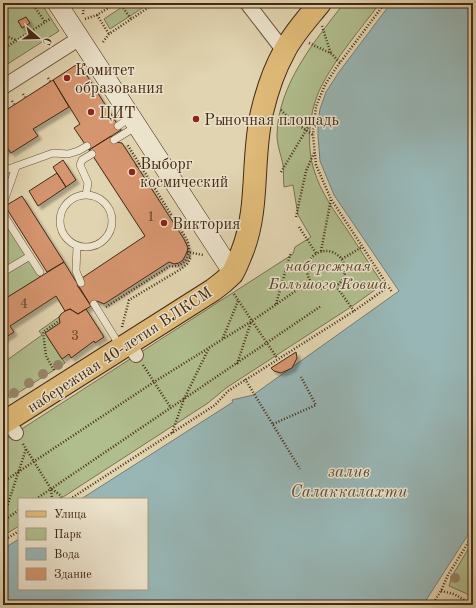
<svg xmlns="http://www.w3.org/2000/svg" width="476" height="608" viewBox="0 0 476 608" font-family="'Old Standard TT',serif">
  <style>
    .green { fill: #b0bd8d; stroke: #7a7351 }
    .water { fill: #98b6b5; stroke: #767e75 }
    .building { fill: #d5956e; stroke: #442915; filter: url(#shadow) }
    .lines { fill: none; stroke-linecap: round; stroke-linejoin: round }
    .lane-casing { stroke: #6b543c; stroke-width: 8 }
    .street-casing { stroke: #6b543c; stroke-width: 16 }
    .secondary-casing { stroke: #442915; stroke-width: 20 }
    .primary-casing { stroke: #442915; stroke-width: 24 }
    .path { stroke: #442915; stroke-width: 2.5; stroke-dasharray: 1 2; stroke-linecap: butt }
    .lane { stroke: #ece3cc; stroke-width: 7 }
    .street { stroke: #ece3cc; stroke-width: 14 }
    .secondary { stroke: #ece3cc; stroke-width: 19 }
    .primary { stroke: #e0ba78; stroke-width: 22 }
    .tree { fill: #978668 }
    .poi-dot { fill: #8f2418; stroke: #ece3cc; stroke-width: 1.5 }
    .labels { text-anchor: middle; stroke-width: 3; stroke-linejoin: round; paint-order: stroke }
    .number-label { font-size: 14px; fill: #68442b }
    .poi-label { font-size: 16px; fill: #442915; stroke: #ece3cc; text-anchor: start }
    .park-label { font-size: 16px; font-style: italic; fill: #5a472d; stroke: #ece3cc }
    .street-label { font-size: 16px; fill: #442915; stroke: #ece3cc }
    .water-label { font-size: 17px; font-style: italic; fill: #594c3d; stroke: #ece3cc }
  </style>
  <defs>
    <filter id="shadow"><feDropShadow dx="3.5" dy="3.5" stdDeviation="1" flood-color="#0004"/></filter>
  </defs>
  <rect width="100%" height="100%" fill="#e1d4b0"/>
  <filter id="stains"><feTurbulence type="fractalNoise" baseFrequency=".005" numOctaves="4"/><feColorMatrix values="0 0 0 0 .2 0 0 0 0 .09 0 0 0 0 .02 0 0 0 .5 -.17"/></filter>
  <radialGradient id="worn" r=".72"><stop offset=".6" stop-color="#630" stop-opacity="0"/><stop offset="1" stop-color="#630" stop-opacity=".3"/></radialGradient>
  <path class="green" d="M3,3H41L59,31L3,67Z
    M128,3H150L110,29L104,19Z
    M344,3H380C360,30 336,57 321,87C309,111 306,145 314,170C321,193 335,212 348,231C360,249 371,267 383,284L354,305L226,388L208,403L60,499H19V526L3,536V441L293,254L295,247L311,237L298,215L293,185L284,187C283,180 284,172 283,165C281,155 277,145 277,135C278,84 315,41 344,3Z
    M3,218L40,277L3,300Z
    M59,317L60,323L45,333L65,363L10,398L3,386V363L42,335L39,331Z
    M473,541V594L472,596L449,586L452,576Z"/>
  <path class="water" d="M391,3H473V527L423,605H3V549L19,539V589H147V499H81L233,402L232,400L253,395L399,291L334,195L320,161L318,136V122L320,109L326,92L339,72Z"/>
  <path class="building" d="M26,17L30,23L22,28L18,21Z
    M79,63L121,130L89,150L74,128L80,124L53,80Z
    M53,80L69,107L33,129L38,136L11,153L8,149L3,153V112Z
    M111,136L115,142L122,143L184,239L188,248L187,252L183,260L179,263L174,264L169,262L104,304L97,301L91,306L77,285L84,281L82,278L145,236L89,150Z
    M63,160L76,180L66,187L53,167Z
    M57,173L66,187L38,206L29,191Z
    M22,196L64,262L47,272L5,206Z
    M64,262L91,306L78,314L70,309L65,311L56,296L10,326L14,332L3,339V300Z
    M70,309L78,314L86,309L104,337L95,343L94,341L71,358L69,354L62,359L45,333L60,323L59,317L61,314L65,311Z
    M296,352L297,358L292,368L281,373L274,371L271,368Z"/>
  <g class="lines">
    <g class="lane-casing">
      <path id="lane" d="M118,126L131,117
        M114,140L137,126
        M3,171L53,153L68,154L78,151L87,146
        M86,195L88,183L80,165L82,160L92,154
        M60 221a26 26 0 1 1 52 0a26 26 0 1 1-52 0Z
        M3,210V204L16,167
        M3,214L40,272
        M77,246L76,271L81,283
        M3,272L30,256
        M94,304L120,346"/>
    </g>
    <g class="street-casing">
      <path id="street" d="M247,3L284,51
        M3,87L80,38
        M129,343L136,355
        M3,415L16,433"/>
    </g>
    <g class="secondary-casing">
      <path id="secondary" d="M57,3L233,273"/>
    </g>
    <g class="primary-casing">
      <path id="primary" d="M3,423L213,290C220,285 226,280 232,274C236,268 239,259 242,252C260,207 251,158 262,112C267,91 274,70 284,52C292,35 308,18 320,3"/>
    </g>
    <path class="path" d="M32,3L45,22
      M120,3L131,19
      M385,3L336,68L325,85L316,106L313,135L316,165L331,199L392,292
      M83,14L84,3
      M97,15L109,34
      M85,19L97,15L116,3
      M322,26L331,54
      M3,35L16,40
      M103,42L109,34L155,3
      M309,43L332,54L340,63
      M3,49L50,19
      M48,78L50,81
      M23,94L25,97
      M12,101L14,104
      M3,109L4,111
      M281,110L290,119L313,135
      M136,166L140,163
      M281,172L314,117
      M296,217L306,171L314,153
      M299,227L316,253
      M307 270a19 19 0 1 1 38 0a19 19 0 1 1-38 0Z
      M321,251L331,199
      M187,252L203,255
      M342,259L362,247
      M336,286L354,311
      M234,294L277,358
      M276,304L291,252
      M106,307L170,266C187,268 193,251 186,238L127,144
      M122,327L129,300L181,269L187,264L191,257L188,256
      M223,338L238,301
      M237,364L251,322
      M143,365L171,408
      M54,370L46,356L43,332L59,321
      M245,379L300,469
      M273,424L316,405L301,377
      M172,433L184,399L209,348
      M23,444L51,489L52,499
      M3,482L154,382L252,321L310,281
      M52,489L60,495L62,499
      M36,499L321,306
      M70,499L215,405L228,391L354,311L388,287
      M3,519L26,449
      M3,521L19,510
      M3,541L19,531
      M441,591L454,594L470,603
      M432,605L441,591L448,575L473,535
      M469,605L473,599"/>
    <use href="#lane" class="lane"/>
    <use href="#street" class="street"/>
    <use href="#secondary" class="secondary"/>
    <use href="#primary" class="primary"/>
  </g>
  <g class="tree">
    <circle cx="58" cy="365" r="5"/>
    <circle cx="43" cy="374" r="5"/>
    <circle cx="29" cy="383" r="5"/>
    <circle cx="14" cy="393" r="5"/>
    <circle cx="455" cy="578" r="5"/>
  </g>
  <g class="poi-dot">
    <circle cx="67" cy="78" r="4"/>
    <circle cx="91" cy="112" r="4"/>
    <circle cx="196" cy="119" r="4"/>
    <circle cx="132" cy="172" r="4"/>
    <circle cx="164" cy="223" r="4"/>
  </g>
  <g class="labels">
    <g class="number-label">
      <text x="151" y="221">1</text>
      <text x="24" y="308">4</text>
      <text x="75" y="340">3</text>
    </g>
    <g class="poi-label">
      <text x="75" y="75">Комитет<tspan x="75" dy="18">образования</tspan></text>
      <text x="99" y="118">ЦИТ</text>
      <text x="204" y="125">Рыночная площадь</text>
      <text x="140" y="169">Выборг<tspan x="140" dy="18">космический</tspan></text>
      <text x="172" y="229">Виктория</text>
    </g>
    <g class="park-label">
      <text x="328" y="271">набережная<tspan x="328" dy="18">Большого Ковша</tspan></text>
    </g>
    <g class="street-label">
      <text transform="translate(119 349) rotate(-33)" y="6">набережная 40-летия ВЛКСМ</text>
    </g>
    <g class="water-label">
      <text x="349" y="477">залив<tspan x="349" dy="20">Салаккалахти</tspan></text>
    </g>
  </g>
  <rect width="476" height="608" fill="none" stroke="#e1d4b0" stroke-width="16"/>
  <rect x="4" y="4" width="468" height="600" fill="none" stroke="#442915" stroke-width="2"/>
  <rect x="8" y="8" width="460" height="592" fill="none" stroke="#442915"/>
  <rect x="18" y="498" width="130" height="92" fill="#ece3cc" stroke="#a99983"/>
  <rect x="26" y="511" width="20" height="6" fill="#e0ba78" stroke="#a99983"/>
  <text x="54" y="518" font-size="12" fill="#442915">Улица</text>
  <rect x="26" y="528" width="20" height="12" fill="#b0bd8d" stroke="#a99983"/>
  <text x="54" y="538" font-size="12" fill="#442915">Парк</text>
  <rect x="26" y="548" width="20" height="12" fill="#98b6b5" stroke="#a99983"/>
  <text x="54" y="558" font-size="12" fill="#442915">Вода</text>
  <rect x="26" y="568" width="20" height="12" fill="#d5956e" stroke="#a99983"/>
  <text x="54" y="578" font-size="12" fill="#442915">Здание</text>
  <g transform="translate(38 38) rotate(110)" stroke="#ece3cc" stroke-width="3" paint-order="stroke">
  <path d="M0-3L7 15L0 10L-7 15Z" fill="#442915"/>
  <text y="-6" font-size="11" font-weight="bold" text-anchor="middle" fill="#442915">С</text>
  </g>
  <rect width="100%" height="100%" filter="url(#stains)"/>
  <rect width="100%" height="100%" fill="url(#worn)"/>
</svg>
